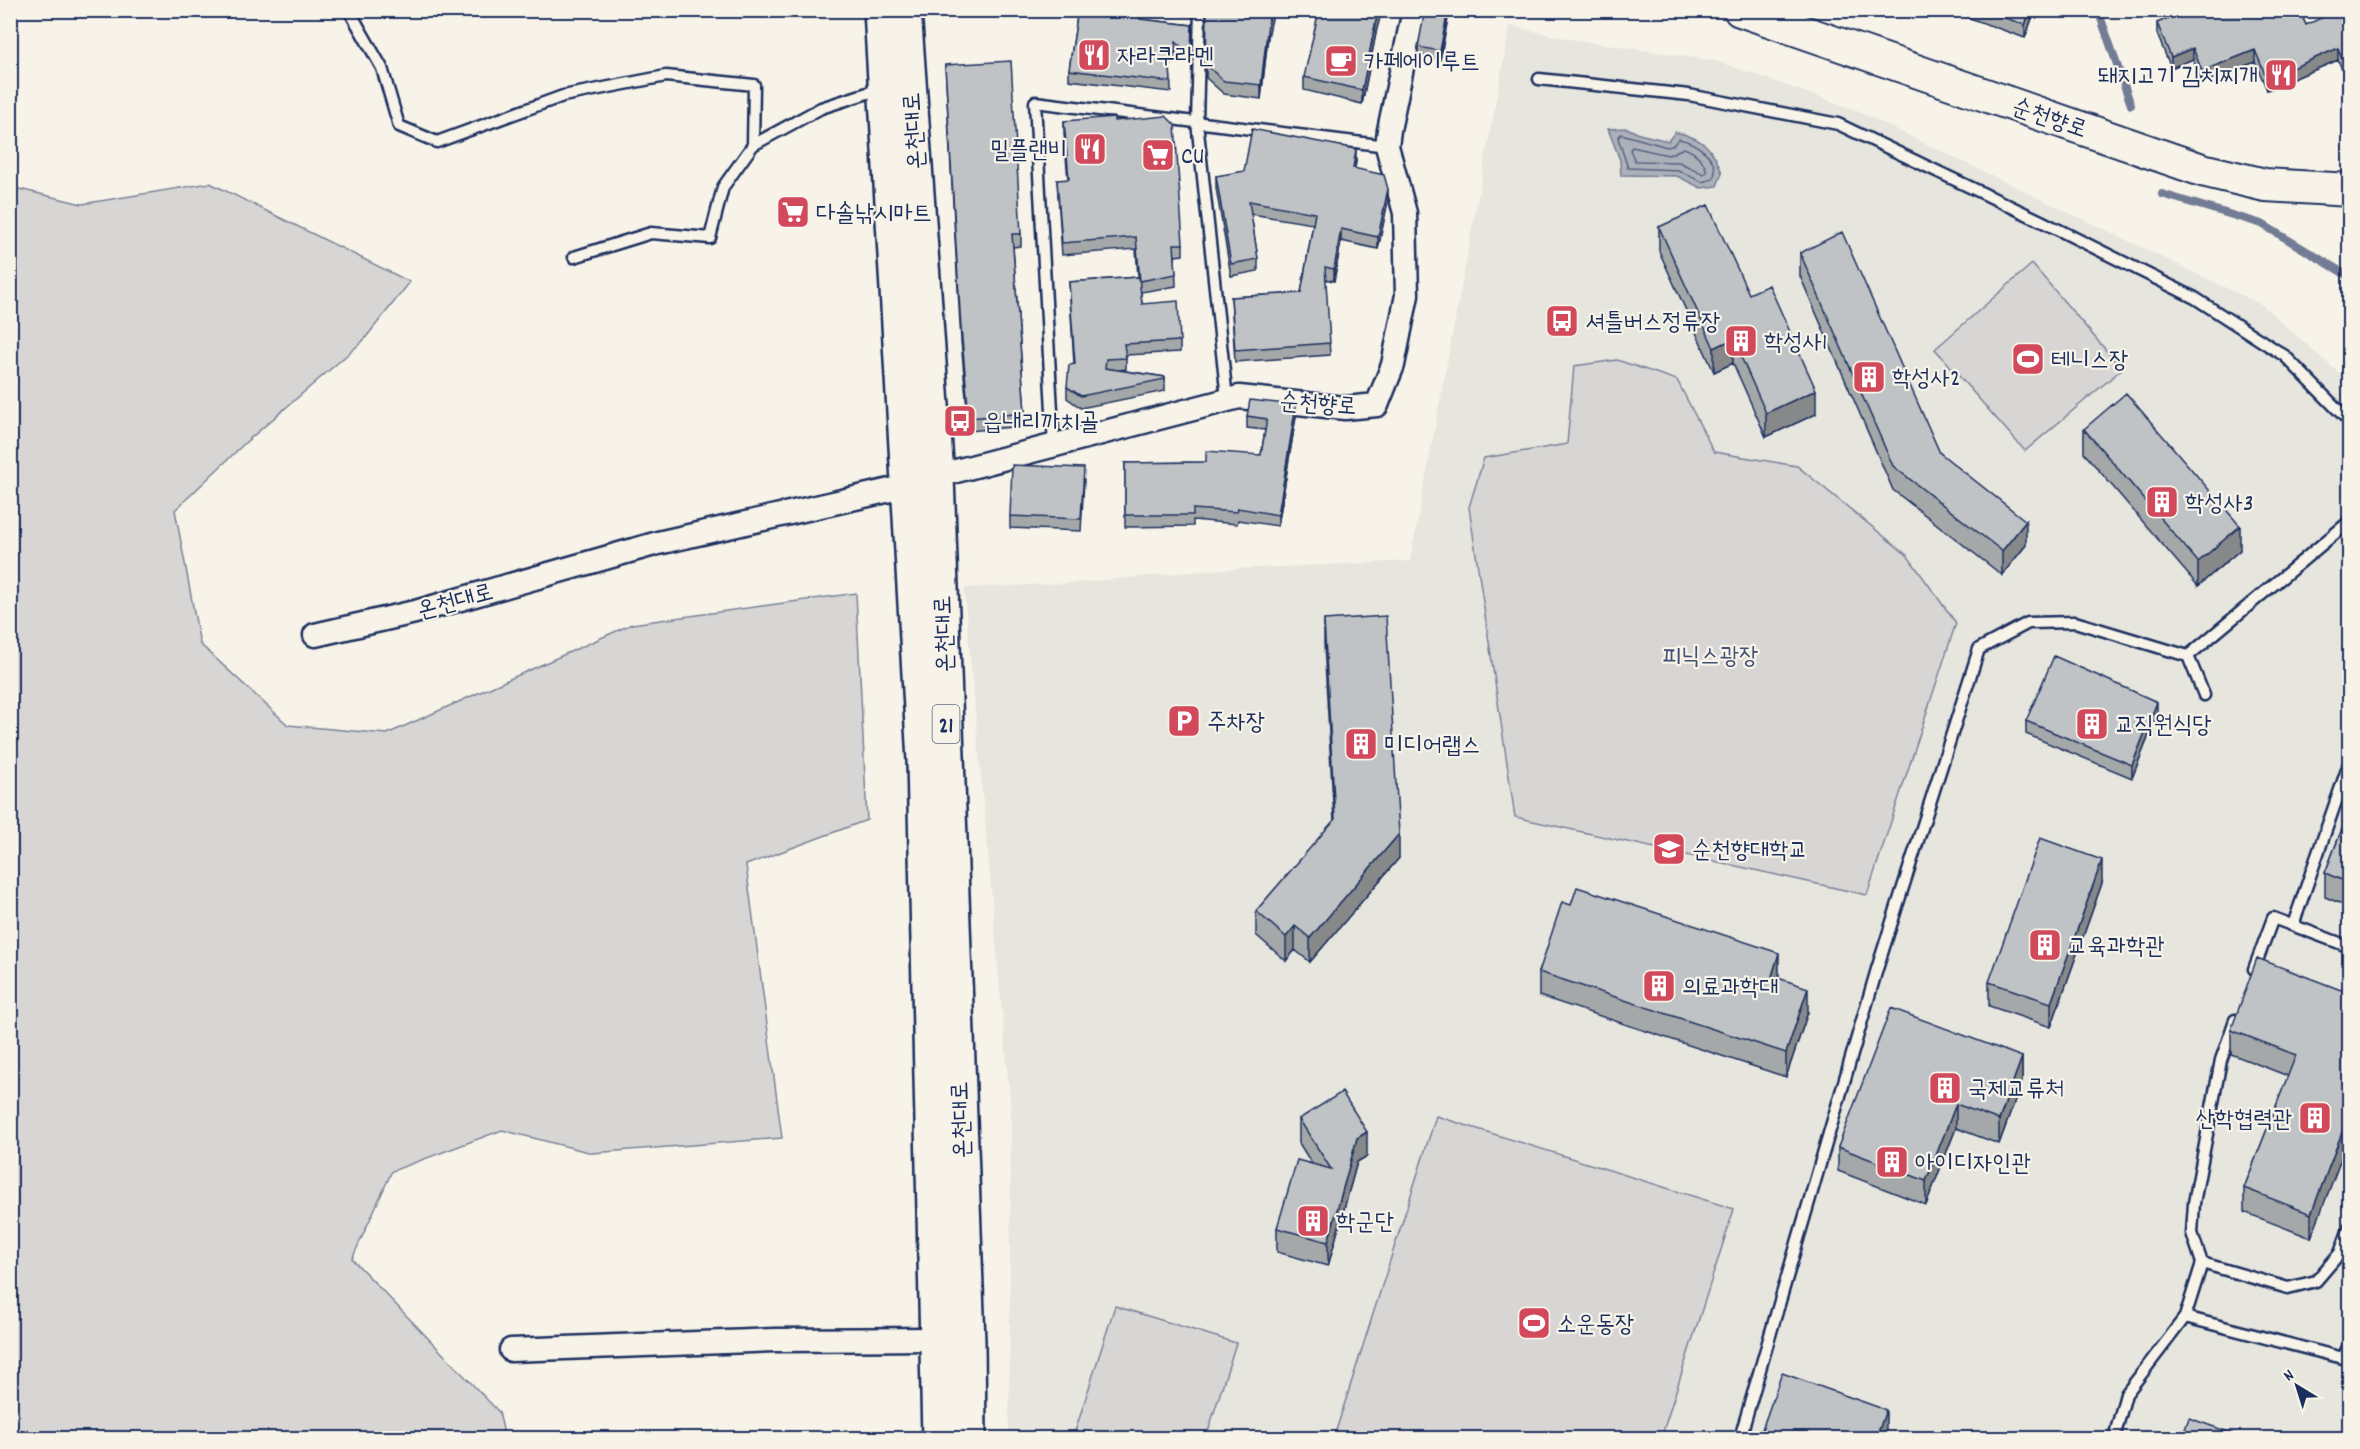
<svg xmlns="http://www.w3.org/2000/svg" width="2360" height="1449" viewBox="0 0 2360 1449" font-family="Dekko,'Poor Story',sans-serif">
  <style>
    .built { fill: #e6e5de }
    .green { fill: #d7d6d4; stroke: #798299; stroke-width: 1.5 }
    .water { fill: #acb0b9; stroke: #727c95; stroke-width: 1.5 }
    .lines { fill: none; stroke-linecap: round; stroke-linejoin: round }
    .shore { stroke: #556382; stroke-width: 1.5 }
    .stream { stroke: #727c95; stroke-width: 8 }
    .service-casing { stroke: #1b2f5e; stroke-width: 15 }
    .minor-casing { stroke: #1b2f5e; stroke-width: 27 }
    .secondary-casing { stroke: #1b2f5e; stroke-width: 36 }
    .primary-casing { stroke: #1b2f5e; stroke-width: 38 }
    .service { stroke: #f7f3e8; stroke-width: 10 }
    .minor { stroke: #f7f3e8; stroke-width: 22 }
    .secondary { stroke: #f7f3e8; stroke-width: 32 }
    .primary { stroke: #f7f3e8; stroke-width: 33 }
    .wall { fill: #a5a8a9; stroke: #1b2f5e; stroke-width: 1.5 }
    .shaded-wall { fill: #86888a; stroke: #1b2f5e; stroke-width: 1.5 }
    .building { fill: #c0c3c5; stroke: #1b2f5e; stroke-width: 1.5 }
    .labels { text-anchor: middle; stroke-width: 4.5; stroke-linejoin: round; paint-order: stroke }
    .shield { fill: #f7f3e8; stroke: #5d6a87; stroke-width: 1.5 }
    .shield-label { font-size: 22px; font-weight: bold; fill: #1b2f5e }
    .poi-label { font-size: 24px; fill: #1b2f5e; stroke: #f7f3e8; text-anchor: start }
    .street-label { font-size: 24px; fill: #1b2f5e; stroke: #f7f3e8 }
    .park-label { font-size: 24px; fill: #415076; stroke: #f7f3e8 }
  </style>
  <rect width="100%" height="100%" fill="#f7f3e8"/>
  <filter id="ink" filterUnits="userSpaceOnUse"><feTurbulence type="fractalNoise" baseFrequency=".0167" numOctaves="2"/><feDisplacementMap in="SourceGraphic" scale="12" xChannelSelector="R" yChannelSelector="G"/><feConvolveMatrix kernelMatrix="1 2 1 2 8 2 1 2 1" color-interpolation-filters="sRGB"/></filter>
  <g filter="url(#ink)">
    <path class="built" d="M1510,26L1570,39L1716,61L1851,108L2262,305L2349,382V1438H1009L1011,1110L964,588L1074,583L1212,570L1410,561Z"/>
    <path class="green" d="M210,183L410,282L363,341L246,442L175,510L200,644L288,725L387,734L632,624L856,593L867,820L746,865L782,1138L592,1153L502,1130L392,1171L352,1259L499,1412L505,1438H11V187L82,204Z
      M2032,264L2122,369L2025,451L1935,349Z
      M1617,360L1677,380L1714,452L1797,466L1907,555L1956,623L1867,895L1515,817L1469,507L1484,458L1567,444L1574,366Z
      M1436,1116L1734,1209L1661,1438H1340L1334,1437Z
      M1115,1306L1236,1343L1206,1438H1073Z"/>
    <path class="water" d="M1627,128L1639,134L1668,141L1675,132C1702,138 1713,147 1722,173L1717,186L1701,188L1677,176L1621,175L1620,160L1608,129Z"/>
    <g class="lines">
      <path class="shore" d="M1621,134L1667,147L1672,146L1679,139C1695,142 1722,159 1713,179L1702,182L1678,170L1628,168L1618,138Z
        M1632,147L1668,155L1684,148C1695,152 1704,160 1707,172L1703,174L1679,162L1635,161L1630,150Z"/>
      <path class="stream" d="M2098,10L2131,105
        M2162,194L2262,224L2350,277"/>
      <g class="service-casing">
        <path id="service" d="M349,10L382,68L399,126L437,142L563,96L666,76L754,85L753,145
          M1200,10L1197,122L1227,399
          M1539,79L1689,95L1838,124L2041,221L2195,298L2285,356L2350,422
          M574,257L651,233L710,238L723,187L753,145L821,108L883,88
          M1054,447L1035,102L1387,146
          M2188,656L2350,521
          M2293,925L2350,761
          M2254,969L2273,918L2350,947
          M2202,1263L2192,1233L2194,1203L2221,1060L2235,1020
          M2185,1317L2202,1263L2288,1288L2316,1281L2340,1253L2350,1226
          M1740,1438L1877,969L1979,649L2028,623L2075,622L2188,656L2204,695
          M2114,1438L2126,1394L2185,1317L2343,1358L2350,1343"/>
      </g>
      <g class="minor-casing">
        <path id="minor" d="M937,476L1239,397L1345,408L1377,405L1393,365L1407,295L1405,213L1387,146L1389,130L1414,10
          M315,635L415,612L658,543L908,486
          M511,1350L775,1340L936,1339"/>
      </g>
      <g class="secondary-casing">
        <path id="secondary" d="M1740,10L2202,170L2265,185L2350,190"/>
      </g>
      <g class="primary-casing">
        <path id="primary" d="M881,10L924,761L939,1438
          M904,10L937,476L968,1342L969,1438"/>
      </g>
      <use href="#service" class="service"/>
      <use href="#minor" class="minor"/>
      <use href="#secondary" class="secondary"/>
      <use href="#primary" class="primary"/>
    </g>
    <path class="wall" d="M1078,10H1142L1141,19L1192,25L1191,61L1187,62L1176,52L1175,63L1170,64L1171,92L1069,80V70Z
      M1207,10L1268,37L1261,99L1224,94L1206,78Z
      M1449,10L1440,60L1418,55V47Z
      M1947,10H2035L2025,38Z
      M2167,10H2299L2306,25L2349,10V87L2338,60L2267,90L2255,62L2202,83L2193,59L2171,68L2157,34V23L2170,18Z
      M1376,33L1362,104L1304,90V77Z
      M945,65L1021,234V246L1013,247L1025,413V426L969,431L961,341Z
      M1064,121H1114L1183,244V255L1175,256L1176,286L1141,292L1142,304L1180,341V352L1126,355V369L1119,370L1165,377V391L1081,408L1067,398V387L1074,364L1069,282L1138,277L1136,249L1062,255L1057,180H1068L1064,133Z
      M1356,161L1355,169L1388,201L1378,249L1341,241L1334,281L1325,279L1330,355L1235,362L1231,297L1301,293L1313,224L1251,214L1258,259V271L1231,276L1216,188V176Z
      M1659,227L1749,294L1816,414L1766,437L1733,363L1714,372L1659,251Z
      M1800,253L1940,453L2026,545L2002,575L1893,490L1800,276Z
      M1247,416H1296L1278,526L1238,520L1237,524L1193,520V526L1125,527V463L1206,462L1261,455L1265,430L1247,428Z
      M2084,429L2240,550L2198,586L2084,453Z
      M1084,480L1081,531L1010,528V516Z
      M1324,620L1399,858L1310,962L1295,950L1286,961L1256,935V911L1334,821L1324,644Z
      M2157,715L2132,778L2026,734V721Z
      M2349,811V907L2325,897V873Z
      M2102,883L2051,1027L1989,1006V982Z
      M1539,972L1779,977V979L1808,1012L1786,1077L1539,996Z
      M2349,993L2311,1238L2244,1212V1188L2288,1076L2231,1054V1030Z
      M2022,1057V1081L1999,1144L1956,1128L1926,1205L1838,1171V1147Z
      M1299,1119L1367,1156L1357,1162L1328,1266L1277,1252V1228L1312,1164L1299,1143Z"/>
    <path class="shaded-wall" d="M1271,10H1274L1268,37L1261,99V85L1268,23Z
      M1378,10H1382L1376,33L1362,104V90Z
      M1448,10H1449V14L1440,60V51Z
      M2030,10H2035L2025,38V25Z
      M2193,48V59L2171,68V57Z
      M2338,48V60L2267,90V79Z
      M2255,50V62L2202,83V71Z
      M1356,149V161L1353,180V168Z
      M1388,189V201L1378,249V237Z
      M1341,229V241L1334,281V269Z
      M1733,339V363L1714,372V348Z
      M1816,390V414L1766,437V413Z
      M1296,405V416L1278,526V515Z
      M2026,521V545L2002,575V551Z
      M2240,526V550L2198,586V562Z
      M2157,702V715L2132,778V765Z
      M1399,834V858L1310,962V938Z
      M2102,860V883L2051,1027V1003Z
      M1295,926V950L1286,961V937Z
      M1779,953V977L1772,1000V976Z
      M1808,988V1012L1786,1077V1053Z
      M2022,1057V1081L1999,1144V1120Z
      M1956,1104V1128L1926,1205V1181Z
      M2349,1114V1138L2311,1238V1214Z
      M1367,1132V1156L1357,1162L1328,1266V1242L1357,1138Z
      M1886,1410V1434L1885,1438H1876Z"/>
    <path class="building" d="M1078,10H1141L1140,19L1192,25L1191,51L1187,52L1176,42L1175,53L1169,54L1171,82L1069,70Z
      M1207,10H1271L1268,23L1261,85L1224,81L1206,65Z
      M1319,10H1378L1362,90L1304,77Z
      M1425,10H1448L1440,51L1418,47Z
      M1983,10H2030L2025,25Z
      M2171,10H2299L2306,25L2338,10H2349V75L2338,48L2267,79L2255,50L2202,71L2193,48L2171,57L2157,23L2174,16Z
      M1011,61L1021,234H1012L1025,413L969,418L961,328L945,65Z
      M1166,116L1175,125L1183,244H1174L1176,274L1140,281L1136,237L1062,243L1057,180L1069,179L1064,121L1114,117V121Z
      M1252,129L1356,149L1353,168L1384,175L1388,189L1378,237L1341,229L1334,269L1325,267L1330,343L1235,350L1231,297L1301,293L1315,213L1249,201L1258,259L1231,264L1216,176L1244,171Z
      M1708,205L1749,294L1769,285L1816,390L1766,413L1733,339L1714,348L1659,227Z
      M1842,232L1940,453L2026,521L2002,551L1893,466L1800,253Z
      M1139,277L1142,304L1178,301L1180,341L1124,344L1126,358L1106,359L1105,368L1165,377V379L1081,396L1067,387L1069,365L1075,364L1069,282Z
      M2126,393L2240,526L2198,562L2084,429Z
      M1250,400L1296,405L1278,515L1238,508L1237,512L1193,509V515H1125V463L1206,462V451L1261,455L1267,419L1247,416Z
      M1012,465L1084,468L1081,519L1010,516Z
      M1386,616L1399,834L1310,938L1295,926L1286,937L1256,911L1335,819L1324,620Z
      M2054,656L2157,702L2132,765L2026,721Z
      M2349,811V883L2325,873Z
      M2040,838L2102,860L2051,1003L1989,982Z
      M1577,887L1779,953L1772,976L1808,988L1786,1053L1539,972L1562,902L1571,905Z
      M2257,958L2349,993V1114L2311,1214L2244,1188L2296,1055L2231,1030Z
      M1891,1008L2022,1057L1999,1120L1956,1104L1926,1181L1838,1147Z
      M1342,1092L1367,1132L1357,1138L1328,1242L1277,1228L1297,1160L1331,1169L1299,1119Z
      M1782,1373L1886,1410L1876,1438H1759Z
      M2189,1418L2245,1438H2182Z"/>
  </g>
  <defs>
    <g id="restaurant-square" transform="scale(1.725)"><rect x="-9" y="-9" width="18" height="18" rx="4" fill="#d1495b" stroke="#f7f3e8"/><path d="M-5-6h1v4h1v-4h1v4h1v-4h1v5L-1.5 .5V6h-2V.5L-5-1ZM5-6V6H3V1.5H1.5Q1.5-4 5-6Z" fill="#fff"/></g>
    <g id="cafe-square" transform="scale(1.725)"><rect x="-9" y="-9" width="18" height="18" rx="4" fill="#d1495b" stroke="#f7f3e8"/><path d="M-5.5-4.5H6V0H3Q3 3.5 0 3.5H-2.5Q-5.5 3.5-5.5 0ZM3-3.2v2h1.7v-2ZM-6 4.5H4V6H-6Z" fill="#fff"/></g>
    <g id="supermarket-square" transform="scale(1.725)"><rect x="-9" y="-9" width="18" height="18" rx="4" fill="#d1495b" stroke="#f7f3e8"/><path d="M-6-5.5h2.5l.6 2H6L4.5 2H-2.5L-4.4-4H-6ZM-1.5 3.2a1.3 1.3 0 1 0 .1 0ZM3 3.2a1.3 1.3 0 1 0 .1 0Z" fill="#fff"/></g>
    <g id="bus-square" transform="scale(1.725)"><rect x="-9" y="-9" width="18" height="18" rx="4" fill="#d1495b" stroke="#f7f3e8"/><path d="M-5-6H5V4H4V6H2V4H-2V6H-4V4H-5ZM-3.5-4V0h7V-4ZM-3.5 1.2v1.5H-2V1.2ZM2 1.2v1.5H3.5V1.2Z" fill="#fff"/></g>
    <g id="building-square" transform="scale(1.725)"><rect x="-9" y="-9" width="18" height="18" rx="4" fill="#d1495b" stroke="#f7f3e8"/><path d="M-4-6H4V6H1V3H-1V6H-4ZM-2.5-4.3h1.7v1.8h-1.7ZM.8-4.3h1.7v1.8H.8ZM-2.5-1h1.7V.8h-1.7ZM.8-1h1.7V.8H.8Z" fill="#fff"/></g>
    <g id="stadium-square" transform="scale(1.725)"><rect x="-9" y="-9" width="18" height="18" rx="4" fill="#d1495b" stroke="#f7f3e8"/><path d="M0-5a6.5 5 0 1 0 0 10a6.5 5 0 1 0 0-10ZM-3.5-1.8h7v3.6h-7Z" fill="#fff"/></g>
    <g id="parking-square" transform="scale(1.725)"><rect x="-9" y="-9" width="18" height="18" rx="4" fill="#d1495b" stroke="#f7f3e8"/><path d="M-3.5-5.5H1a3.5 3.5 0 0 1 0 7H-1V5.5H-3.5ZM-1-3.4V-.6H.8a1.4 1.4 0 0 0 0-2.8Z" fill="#fff"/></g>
    <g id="university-square" transform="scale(1.725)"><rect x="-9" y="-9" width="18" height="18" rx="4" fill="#d1495b" stroke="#f7f3e8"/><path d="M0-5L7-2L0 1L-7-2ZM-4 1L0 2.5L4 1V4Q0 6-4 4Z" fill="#fff"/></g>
  </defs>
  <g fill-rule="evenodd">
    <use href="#restaurant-square" x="1094" y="55"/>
    <use href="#cafe-square" x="1341" y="61"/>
    <use href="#restaurant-square" x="2281" y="75"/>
    <use href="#restaurant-square" x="1090" y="149"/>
    <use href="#supermarket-square" x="1158" y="155"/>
    <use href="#supermarket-square" x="793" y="212"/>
    <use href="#bus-square" x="1562" y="321"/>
    <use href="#building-square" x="1741" y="341"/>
    <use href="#stadium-square" x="2028" y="359"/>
    <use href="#building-square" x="1869" y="377"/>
    <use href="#bus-square" x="960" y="421"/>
    <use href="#building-square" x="2162" y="502"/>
    <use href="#parking-square" x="1184" y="721"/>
    <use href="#building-square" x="2092" y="724"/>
    <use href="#building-square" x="1361" y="744"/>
    <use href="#university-square" x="1669" y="849"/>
    <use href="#building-square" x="2045" y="945"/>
    <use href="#building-square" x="1659" y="986"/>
    <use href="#building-square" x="1945" y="1088"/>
    <use href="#building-square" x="2315" y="1118"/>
    <use href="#building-square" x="1892" y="1162"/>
    <use href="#building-square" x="1313" y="1221"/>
    <use href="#stadium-square" x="1534" y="1323"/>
  </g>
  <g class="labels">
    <rect class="shield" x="932.5" y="705" width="27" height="38" rx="4.5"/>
    <g class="shield-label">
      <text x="946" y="732">21</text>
    </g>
    <g class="poi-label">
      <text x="1117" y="63">자라쿠라멘</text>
      <text x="1364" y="69">카페에이루트</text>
      <text x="2258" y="83" text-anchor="end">돼지고기 김치찌개</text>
      <text x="1067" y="157" text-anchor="end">밀플랜비</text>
      <text x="1181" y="163">CU</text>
      <text x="816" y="220">다솔낚시마트</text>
      <text x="1585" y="329">셔틀버스정류장</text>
      <text x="1764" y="349">학성사1</text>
      <text x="2051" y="367">테니스장</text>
      <text x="1892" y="385">학성사2</text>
      <text x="983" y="429">읍내리까치골</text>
      <text x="2185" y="510">학성사3</text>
      <text x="1207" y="729">주차장</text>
      <text x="2115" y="732">교직원식당</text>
      <text x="1384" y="752">미디어랩스</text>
      <text x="1692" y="857">순천향대학교</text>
      <text x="2068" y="953">교육과학관</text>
      <text x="1682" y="994">의료과학대</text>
      <text x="1968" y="1096">국제교류처</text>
      <text x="2292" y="1126" text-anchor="end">산학협력관</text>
      <text x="1915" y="1170">아이디자인관</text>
      <text x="1336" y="1229">학군단</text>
      <text x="1557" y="1331">소운동장</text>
    </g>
    <g class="street-label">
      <text transform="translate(2050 117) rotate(19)" y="8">순천향로</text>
      <text transform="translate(913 131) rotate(-94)" y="8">온천대로</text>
      <text transform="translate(1318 403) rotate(4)" y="8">순천향로</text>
      <text transform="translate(455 600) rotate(-15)" y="8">온천대로</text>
      <text transform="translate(943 634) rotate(-92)" y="8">온천대로</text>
      <text transform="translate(960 1120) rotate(-92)" y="8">온천대로</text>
    </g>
    <g class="park-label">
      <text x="1710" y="663">피닉스광장</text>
    </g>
  </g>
  <rect width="2360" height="1449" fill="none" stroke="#f7f3e8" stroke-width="36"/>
  <rect x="18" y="18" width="2324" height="1413" fill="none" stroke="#1b2f5e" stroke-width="2" filter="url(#ink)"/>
  <g transform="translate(2297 1386) rotate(322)" stroke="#f7f3e8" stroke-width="4.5" paint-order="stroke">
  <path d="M0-4.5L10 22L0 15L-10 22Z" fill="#1b2f5e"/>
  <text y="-9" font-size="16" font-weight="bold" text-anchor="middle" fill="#1b2f5e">N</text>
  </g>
</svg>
